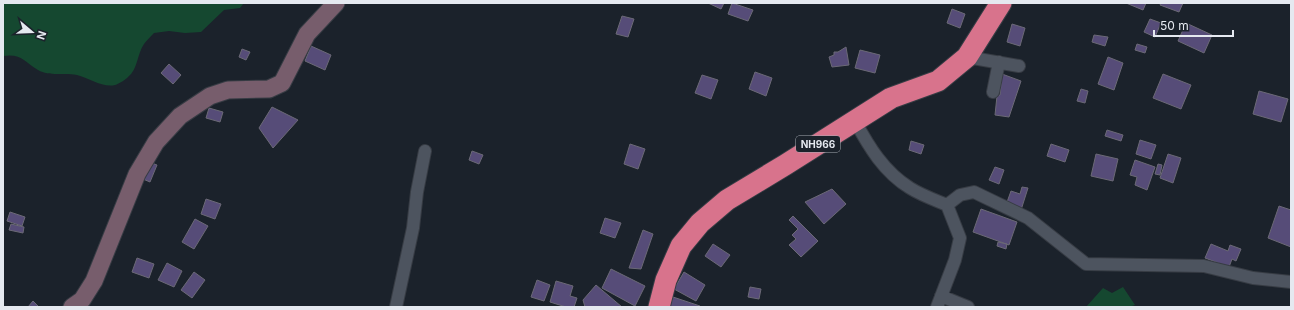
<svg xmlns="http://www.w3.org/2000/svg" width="1294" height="310" viewBox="0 0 1294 310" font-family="Inter,sans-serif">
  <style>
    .green { fill: #154830 }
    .building { fill: #564c78; stroke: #6b6976 }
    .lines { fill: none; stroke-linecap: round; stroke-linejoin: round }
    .street-casing { stroke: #373c44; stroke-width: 14 }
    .secondary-casing { stroke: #373c44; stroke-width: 19 }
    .highway-casing { stroke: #373c44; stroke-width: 23 }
    .street { stroke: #4d545f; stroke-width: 12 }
    .secondary { stroke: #775d6c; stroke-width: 17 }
    .highway { stroke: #d8738c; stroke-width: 21 }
    .labels { text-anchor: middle; stroke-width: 3.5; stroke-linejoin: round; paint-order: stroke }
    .shield { fill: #1b222b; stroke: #a8adb5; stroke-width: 1 }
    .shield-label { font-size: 10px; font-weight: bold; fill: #e5e9f0 }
  </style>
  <rect width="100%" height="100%" fill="#1b222b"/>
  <path class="green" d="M3,3H244L240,8L224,10L201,32L185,33L169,31L154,33C151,36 147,40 144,44C137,54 138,69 128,77C126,79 119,84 115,85C103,88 89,78 77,75C64,72 50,77 38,70C25,62 21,53 3,56Z
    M1123,287L1135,305L1129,307H1086L1103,288L1112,293Z"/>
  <path class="building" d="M708,3H724L721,9Z
    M732,3L753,10L748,21L728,14Z
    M1126,3H1146L1143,10Z
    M1161,3H1183L1179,12L1160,5Z
    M952,9L965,14L960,28L947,23Z
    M622,16L634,19L628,37L616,34Z
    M1150,19L1161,23L1155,37L1144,32Z
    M1186,23L1212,35L1204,53L1178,41Z
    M1012,24L1025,28L1020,46L1007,42Z
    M1094,35L1108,37L1105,46L1092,42Z
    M1137,44L1147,47L1145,53L1135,50Z
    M311,46L331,55L325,70L305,61Z
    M846,47L849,65L832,67L829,57L834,55V52H838Z
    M242,49L250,52L246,60L239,57Z
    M860,50L880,55L875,73L855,68Z
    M1108,57L1123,63L1114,90L1098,84Z
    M169,64L181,75L173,84L161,73Z
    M755,72L772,78L766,96L749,89Z
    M1002,74L1021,81L1009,117L995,115L997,96L1000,95Z
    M1163,74L1191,85L1181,109L1153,98Z
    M702,75L718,80L711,99L695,93Z
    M1081,89L1088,91L1085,103L1077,101Z
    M1259,91L1288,99L1281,122L1253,114Z
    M272,107L298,120L273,148L259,128Z
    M209,108L223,112L220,122L206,118Z
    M1107,130L1123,135L1121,141L1105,136Z
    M1140,140L1156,145L1151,159L1136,154Z
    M911,141L924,145L921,154L909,150Z
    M630,144L645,149L638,169L624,164Z
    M1051,144L1069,150L1065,162L1047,156Z
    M472,151L483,155L479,164L469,160Z
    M1096,154L1118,159L1113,181L1091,176Z
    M1168,154L1181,158L1173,183L1160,178Z
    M1135,160L1155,167L1147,190L1135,185L1137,177L1130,175Z
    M149,162L157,165L150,182L143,179Z
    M1158,164L1162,165L1160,175L1155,174Z
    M995,167L1004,170L999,184L989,180Z
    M1022,187L1028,188L1021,210L1006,205L1011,191L1020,194Z
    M832,189L846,204L824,224L805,202Z
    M206,199L221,204L215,219L201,214Z
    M1279,206L1291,210V247L1268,238Z
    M981,209L1017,222L1009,245L973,232Z
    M10,212L25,217L22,226L7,221Z
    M793,216L818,241L801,257L789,245L796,239L792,235L798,229L789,220Z
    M605,218L621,223L615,238L600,233Z
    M195,219L208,226L194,249L182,242Z
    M11,224L24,227L23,233L9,230Z
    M643,230L653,234L641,269L629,268Z
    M998,242L1007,244L1006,249L997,246Z
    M713,244L730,255L721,267L705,256Z
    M1211,244L1228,251L1230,245L1241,249L1236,261L1232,259L1229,267L1205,258Z
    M137,258L154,264L149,278L132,272Z
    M167,263L182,271L174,287L158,280Z
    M611,269L645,286L635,306L602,288Z
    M194,272L205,280L192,298L181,290Z
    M684,272L705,285L696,301L674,289Z
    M537,280L550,285L544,301L531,297Z
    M556,281L573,286L570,296L577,298L574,307H566L550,302Z
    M596,285L622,307H585L583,300Z
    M750,287L761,289L759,299L748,297Z
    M673,297L700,306V307H670Z
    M33,301L39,307H28Z"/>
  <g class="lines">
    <g class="street-casing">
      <path id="street" d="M967,57L1019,66
        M993,92L999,62
        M855,121C869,147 884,172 910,188C921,195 935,200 947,205
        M941,296L968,307
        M396,307L413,228L417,192L425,151
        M937,307L955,260L960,238L947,205L960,195L974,192L1028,218L1086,264L1204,266L1253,278L1291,282"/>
    </g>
    <g class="secondary-casing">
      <path id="secondary" d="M72,307L82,300L94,281L137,174L156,142L180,116L210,96L228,90L269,89L282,83L307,34L336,3"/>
    </g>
    <g class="highway-casing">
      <path id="highway" d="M659,307L666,280L681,246L700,223L727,200L785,165L891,98L938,81L967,57L1001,3"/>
    </g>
    <use href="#street" class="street"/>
    <use href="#secondary" class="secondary"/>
    <use href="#highway" class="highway"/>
  </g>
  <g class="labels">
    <rect class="shield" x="796" y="136" width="44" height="16" rx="3"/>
    <g class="shield-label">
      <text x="818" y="148">NH966</text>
    </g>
  </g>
  <rect width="1294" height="310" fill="none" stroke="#e5e9f0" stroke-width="8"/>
  <g transform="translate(32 32) rotate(109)" stroke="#1b222b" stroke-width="3" paint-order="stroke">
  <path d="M0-3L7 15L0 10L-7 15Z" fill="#e5e9f0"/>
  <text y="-6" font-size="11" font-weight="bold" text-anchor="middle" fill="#e5e9f0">N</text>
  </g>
  <path d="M1154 30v6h79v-6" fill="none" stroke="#e5e9f0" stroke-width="2"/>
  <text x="1160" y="30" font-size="12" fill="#e5e9f0" stroke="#1b222b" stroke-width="3" paint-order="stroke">50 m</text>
</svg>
